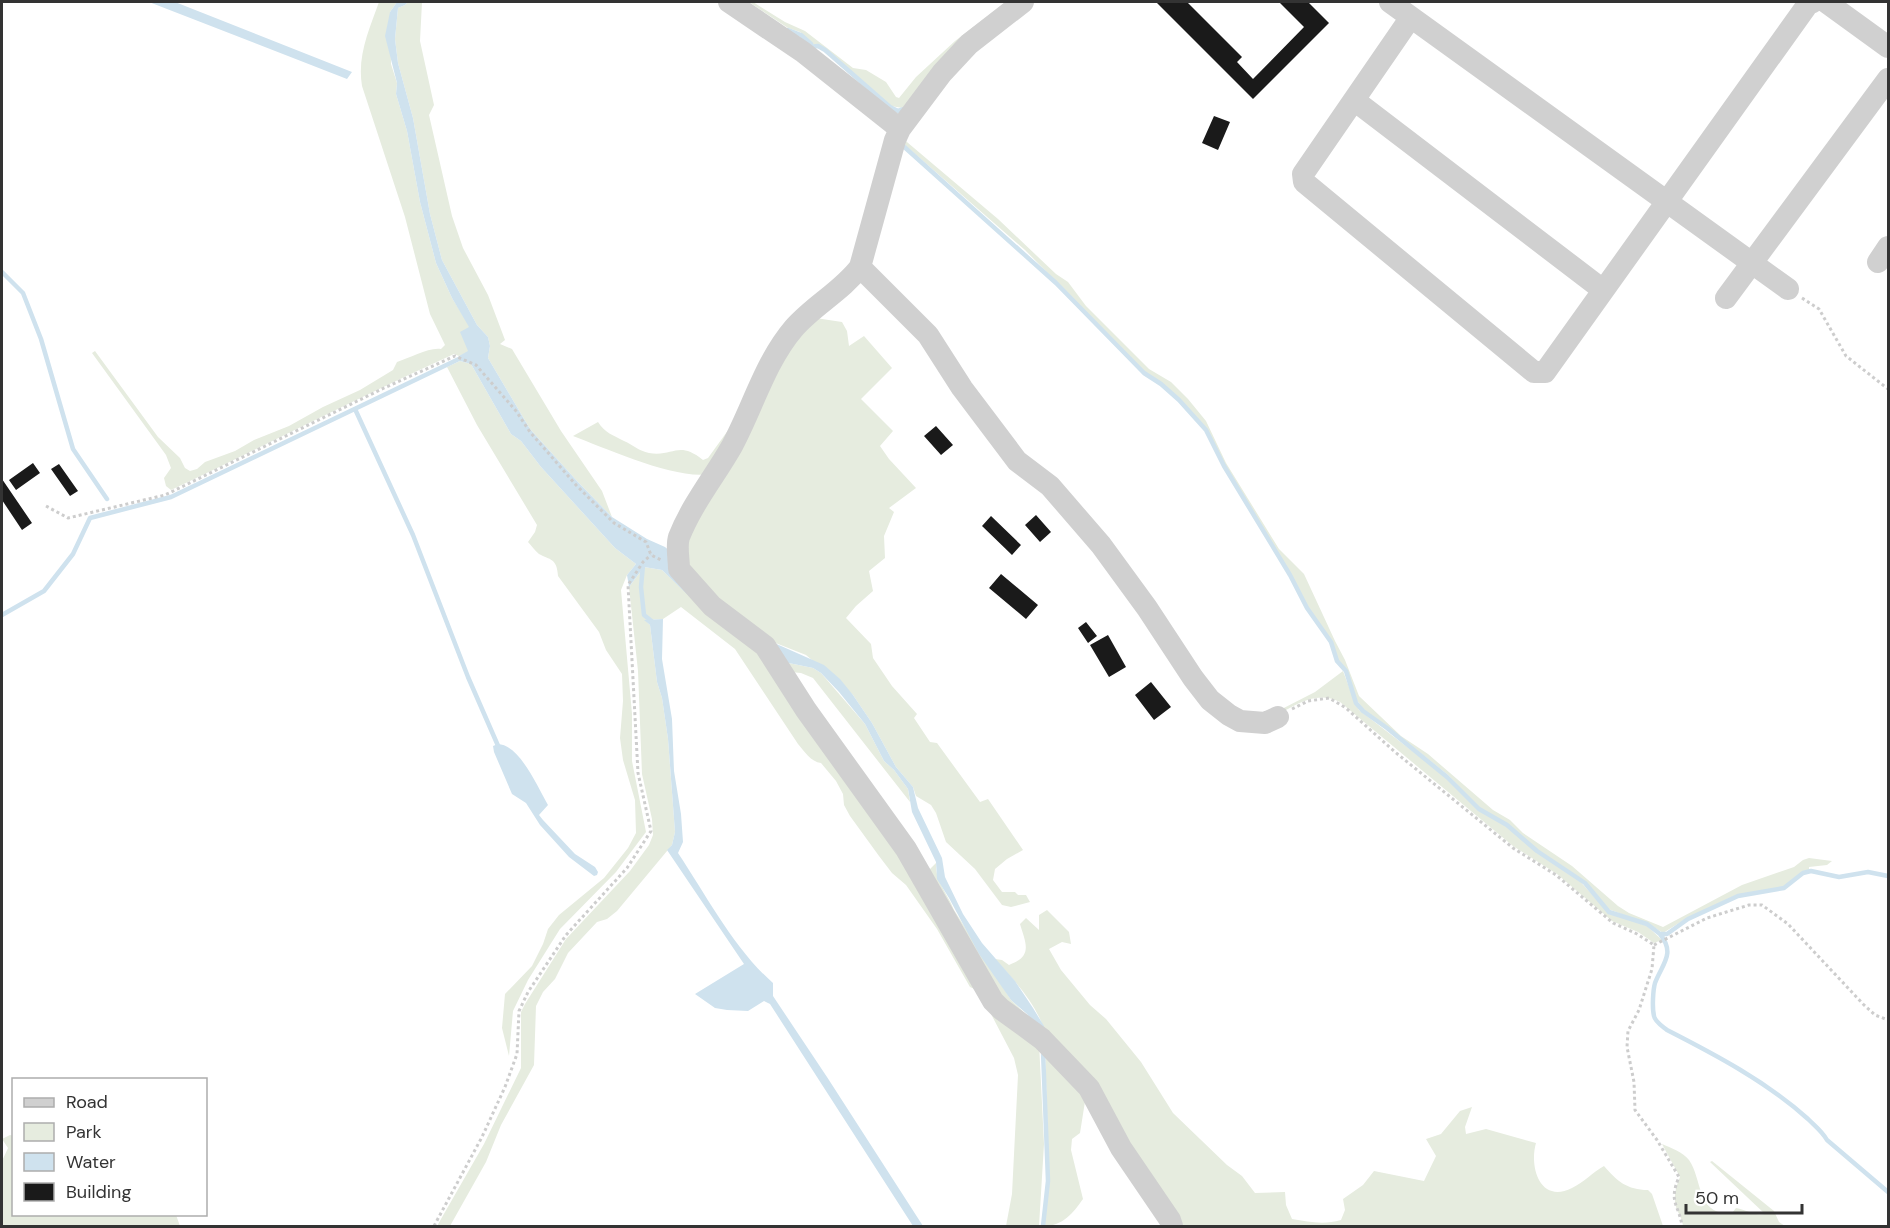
<svg xmlns="http://www.w3.org/2000/svg" width="1890" height="1228" viewBox="0 0 1890 1228" font-family="'DM Sans',sans-serif">
  <style>
    .green { fill: #e6ecdf }
    .water { fill: #cfe2ee }
    .lines { fill: none; stroke-linecap: round; stroke-linejoin: round }
    .stream { stroke: #cfe2ee; stroke-width: 4.5 }
    .building { fill: #1a1a1a }
    .path { stroke: #cdcdcd; stroke-width: 3; stroke-dasharray: 3 3; stroke-linecap: butt }
    .minor { stroke: #d0d0d0; stroke-width: 22 }
  </style>
  <rect width="100%" height="100%" fill="#fff"/>
  <path class="green" d="M379,2H397L390,12L391,64L397,83L396,94L407,131L420,202L436,263L452,298L470,327L468,352L459,356L454,354C359,397 266,445 171,490L166,486L164,478L171,468L166,455L92,353L95,351L158,437L180,458L185,468L190,471L197,469L205,462L235,451L254,440L289,426L323,407L360,390L393,370L397,362C410,358 429,347 441,349L445,345L430,314L405,217L362,86C357,56 369,30 379,2Z
    M408,2H422L420,41L434,105L429,115L452,216L463,248L488,295L505,340L500,344L512,349L561,431L602,491L612,517L577,481L530,429L488,358L490,346L488,337L477,325L442,260L430,214L413,118L398,63L395,39L398,8L405,5Z
    M749,2H753L785,22L805,31L853,68L866,70L886,82L896,97L899,98L916,77L955,41L1006,2L902,108L891,106L825,48L819,45H814L800,32L788,28Z
    M901,137L998,219L1056,274L1068,282L1086,306L1149,369L1171,382L1188,399L1206,421L1226,463L1279,549L1304,574L1335,641L1345,660L1359,696L1401,736L1428,754L1493,810L1510,820L1523,833L1572,866L1618,906L1629,913L1663,927L1742,885L1794,867L1803,860L1809,858L1832,861L1827,865L1809,867V870L1801,873L1786,886L1734,896L1687,918L1663,933L1649,924L1608,909L1585,882L1538,850L1507,824L1479,808L1448,775L1387,726L1364,710L1356,699L1346,671L1338,661L1332,641L1307,606L1290,574L1225,465L1207,429L1177,397L1145,372L1025,250L898,139Z
    M809,317L842,322L847,331L849,346L864,336L892,368L861,399L893,431L880,446L889,459L916,488L889,508L894,512L884,536L885,558L869,571L873,591L856,606L846,618L871,644L873,658L892,686L917,714L914,718L930,742L937,743L980,802L988,799L1023,850L1007,859L995,869L993,880L1002,892H1015L1018,895H1026L1030,902L1011,907L1002,905L975,869L946,842L936,813L931,805L916,796L913,787L896,767L872,723L853,695L806,655L763,638L743,624L682,561L704,494Z
    M460,361L471,364L511,434L521,441L541,467L615,548L636,564L627,575L621,590L632,714V761L646,832L616,872L560,929L528,980L513,1011L509,1056L502,1028L505,994L532,966L543,944L548,929L559,915L604,878L628,848L636,833L635,800L623,760L620,738L623,701L622,674L606,650L599,632L558,576C557,558 550,560 539,554C535,551 531,545 528,542L535,532L537,525L477,425L447,367Z
    M598,422C605,433 613,435 624,441C633,445 639,451 649,453C674,457 678,440 703,460L708,458L729,429L709,474C676,480 605,448 573,436Z
    M644,567L662,570L681,588L761,649L949,930L1039,1043L1044,1144L1039,1226H1006L1012,1194L1018,1075L1014,1058L979,991L970,987L937,929L906,885L892,873L879,856L850,816L844,805L843,794L836,781L821,763C811,762 804,751 798,744L735,649L681,607L663,619L645,620L650,625L657,682L662,698L668,739L675,832L672,845L617,911L607,919L597,922L568,953L555,979L543,992L536,1006L534,1065L501,1125L486,1162L450,1226H437L484,1144L521,1068V1012L525,1004L566,939L630,871L649,845L653,835L652,819L642,774L638,671L629,587Z
    M779,661L813,668L821,673L865,724L884,761L894,770L908,789L910,802L813,678L801,673L790,672L929,870L936,863C935,881 948,894 954,910L1011,1000L1033,1021L1002,1008Z
    M1343,671L1355,703L1359,710L1446,777L1479,810L1506,826L1537,852L1577,878L1609,913L1647,926L1662,940L1654,943L1638,932L1612,921L1557,874L1513,846L1340,702C1317,690 1297,704 1277,715L1276,712L1315,692Z
    M1047,910L1069,932L1071,944L1062,942L1049,949L1061,970L1090,1005L1106,1019L1141,1062L1173,1113L1227,1165L1242,1176L1255,1193L1285,1192L1286,1205L1292,1219C1309,1222 1324,1225 1341,1220L1345,1210L1343,1199L1363,1185L1374,1171L1424,1181L1436,1156L1426,1139L1441,1134L1460,1111L1472,1107L1465,1127L1466,1134L1486,1129L1536,1143C1529,1167 1540,1204 1572,1188C1583,1183 1593,1172 1604,1166C1617,1181 1627,1190 1648,1190L1652,1194L1663,1226H1184L1171,1215L1046,1037C1040,1007 1014,980 995,959L1002,960L1009,965C1033,956 1026,944 1020,924L1026,918L1039,930V915Z
    M1045,1046L1087,1089L1080,1133L1072,1139L1071,1150L1083,1199C1073,1213 1063,1226 1044,1226L1049,1179Z
    M10,1135L14,1136V1214L176,1215L180,1226H2V1161L8,1148L2,1139Z
    M1662,1144C1671,1148 1683,1152 1689,1160C1703,1180 1696,1216 1732,1213L1736,1208C1747,1210 1754,1216 1765,1214L1710,1162L1712,1161L1774,1211L1779,1222L1785,1226H1683C1682,1218 1679,1215 1676,1207C1673,1197 1676,1186 1680,1177Z"/>
  <path class="water" d="M149,2H175L352,72L347,79Z
    M397,2H408L405,5L398,8L395,39L398,63L413,118L430,214L442,260L477,325L488,337L490,346L488,358L530,429L577,481L612,517L647,539L665,547L682,561L689,572L763,638L824,665L840,679L853,695L872,723L896,767L913,787L918,808L942,858L945,877L963,914L982,943L1015,981L1033,1008L1044,1026L1046,1037L1027,1014L1011,1000L979,954L949,898L937,879L936,862L912,812L908,789L894,770L884,761L865,724L839,692L821,673L813,668L779,661L693,600L662,570L644,567L629,587L627,575L636,564L615,548L541,467L521,441L511,434L471,364L460,361L459,356L468,351L460,332L469,327L452,298L436,263L420,202L407,131L396,94L397,83L385,36L390,12Z
    M663,619L662,659L672,719L674,771L681,814L683,842L678,853C706,895 735,950 773,983V996L827,1077L923,1226H913L770,1004L764,1001L748,1011L727,1010L715,1008L695,994L744,964L667,850L672,845L675,832L668,739L662,698L657,682L650,625L644,620Z
    M498,744C520,745 538,788 548,805L539,815L543,820L575,854L595,867L598,872L597,875L594,876L569,857L540,825L526,803L512,794L494,752L493,746Z"/>
  <g class="lines">
    <path class="stream" d="M788,30L801,35L811,44
      M809,47L818,46L825,50L890,107L898,111L904,109
      M901,144L1056,283L1144,373L1161,384L1179,400L1206,430L1224,466L1290,575L1307,608L1331,642L1337,661L1346,671L1356,703L1363,711L1387,728L1447,777L1479,809L1507,825L1537,851L1585,883L1609,912L1647,924L1660,934H1667L1688,919L1738,896L1784,888L1803,873L1811,871L1839,877L1868,872L1888,876
      M2,272L23,293L41,339L73,449L107,499
      M355,409L413,535L468,677L499,748
      M643,565L641,587L644,615L654,623
      M2,615L44,591L73,554L90,518L171,497L463,357
      M1660,934C1676,954 1662,964 1655,983C1653,990 1652,1008 1654,1016C1655,1022 1662,1026 1667,1030C1716,1055 1767,1082 1808,1119C1815,1126 1822,1131 1827,1140L1888,1192
      M1043,1226L1048,1181L1043,1051"/>
  </g>
  <path class="building" d="M1156,2H1187L1242,57L1237,62L1253,79L1304,27L1279,2H1308L1329,23L1253,99Z
    M1214,116L1230,122L1218,150L1202,143Z
    M936,426L953,445L941,455L924,436Z
    M33,463L40,473L16,490L9,480Z
    M59,464L78,491L70,496L51,469Z
    M2,479L32,523L22,530L2,500Z
    M1036,515L1051,532L1040,542L1025,525Z
    M991,516L1021,545L1012,555L982,526Z
    M1001,574L1038,605L1026,619L989,588Z
    M1086,622L1097,636L1088,643L1078,628Z
    M1108,635L1126,667L1109,677L1090,645Z
    M1151,682L1171,707L1154,720L1135,695Z"/>
  <g class="lines">
    <path class="path" d="M1802,298L1819,309L1846,356L1888,389
      M46,506L68,518L165,495L384,388L455,356L476,365L516,411L530,432L576,485L614,523L646,542L651,555L661,560
      M1292,709L1308,701L1329,698L1346,708L1395,752L1513,848L1556,875L1613,923L1637,934L1654,945L1652,969L1639,1010L1628,1031L1627,1047L1634,1082L1635,1110L1657,1140L1679,1177C1668,1203 1679,1204 1682,1226
      M1654,945L1707,918L1749,905H1762L1788,924L1863,1004L1875,1015L1888,1020
      M434,1226L482,1137L505,1087L517,1054L519,1011L528,992L566,935L627,868L651,831L638,773L628,585L643,562L651,555"/>
    <path class="minor" d="M729,2L803,52L900,129
      M1023,2L969,44L942,73L900,129L895,140L860,267C842,291 814,305 794,328C765,362 753,407 732,446C715,476 692,504 679,537C676,546 679,559 679,569L712,606L765,646L806,710L906,849L993,1001L1001,1009L1042,1039L1089,1088L1121,1148L1170,1220L1172,1226
      M1390,2L1788,289
      M1826,2L1888,47
      M1411,17L1303,174L1304,182L1534,372H1545L1808,4L1813,2
      M1354,100L1603,290
      M1878,262L1888,247
      M860,267L928,335L962,388L1017,461L1050,486L1101,545L1147,608L1193,678L1210,700L1229,715L1240,721L1265,723L1278,717
      M1726,298L1888,79"/>
  </g>
  <rect width="1890" height="1228" fill="none" stroke="#333333" stroke-width="6"/>
  <rect x="12" y="1078" width="195" height="138" fill="#ffffff" stroke="#adadad" stroke-width="1.5"/>
  <rect x="24" y="1098" width="30" height="9" fill="#d0d0d0" stroke="#adadad" stroke-width="1.5"/>
  <text x="66" y="1108" font-size="18" fill="#333333">Road</text>
  <rect x="24" y="1123" width="30" height="18" fill="#e6ecdf" stroke="#adadad" stroke-width="1.5"/>
  <text x="66" y="1138" font-size="18" fill="#333333">Park</text>
  <rect x="24" y="1153" width="30" height="18" fill="#cfe2ee" stroke="#adadad" stroke-width="1.5"/>
  <text x="66" y="1168" font-size="18" fill="#333333">Water</text>
  <rect x="24" y="1183" width="30" height="18" fill="#1a1a1a" stroke="#adadad" stroke-width="1.5"/>
  <text x="66" y="1198" font-size="18" fill="#333333">Building</text>
  <path d="M1686 1204v9h116v-9" fill="none" stroke="#333333" stroke-width="3"/>
  <text x="1695" y="1204" font-size="18" fill="#333333" stroke="#ffffff" stroke-width="4.5" paint-order="stroke">50 m</text>
</svg>
